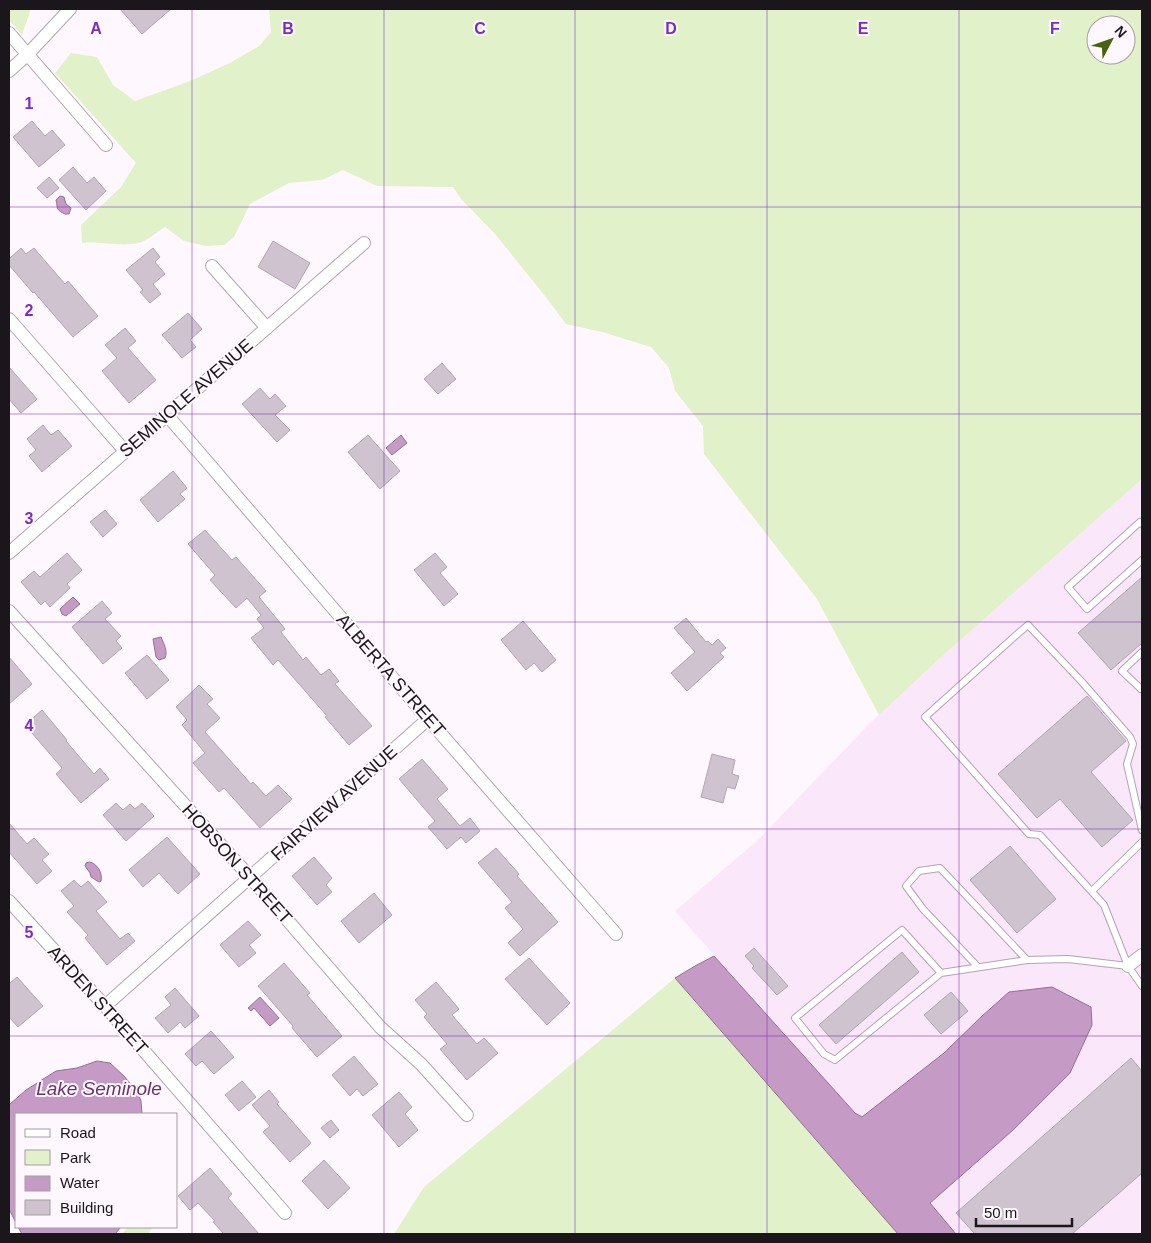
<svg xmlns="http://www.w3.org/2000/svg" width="1151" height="1243" viewBox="0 0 1151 1243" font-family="Helvetica,sans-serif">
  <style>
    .built { fill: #fae7f9 }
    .green { fill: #e1f1ca; fill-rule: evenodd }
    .water { fill: #c59ac5; stroke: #927292 }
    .building { fill: #cec3ce; stroke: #b0a5b0 }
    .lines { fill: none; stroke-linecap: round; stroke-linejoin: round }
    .lane-casing { stroke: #b1a5b0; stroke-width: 8 }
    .street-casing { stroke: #b1a5b0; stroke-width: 14 }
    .lane { stroke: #fff; stroke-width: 6 }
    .street { stroke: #fff; stroke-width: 12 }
    .grid { fill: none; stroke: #7b2cbf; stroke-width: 1; stroke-opacity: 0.55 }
    .labels { text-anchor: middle; stroke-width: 4; stroke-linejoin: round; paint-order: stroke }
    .street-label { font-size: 18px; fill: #1b161b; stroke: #fff7fe }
    .water-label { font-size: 19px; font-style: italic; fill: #6a346b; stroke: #fff7fe }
    .grid-label { font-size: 16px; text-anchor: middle; font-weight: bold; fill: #7b2cbf; stroke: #fff7fe; stroke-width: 4; stroke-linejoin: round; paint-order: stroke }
  </style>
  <rect width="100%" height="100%" fill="#fff7fe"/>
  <path class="built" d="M1142,479V946L1118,966L1127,976L1142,963V1234H956L930,1203L1012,1131L981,1017L944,1053L862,1117L855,1113L675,911L758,840L869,724L939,659Z"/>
  <path class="green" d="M9,9H31L22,35L9,20Z
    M269,9H1142V479L939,659L879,715L817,599L704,454L703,426L675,391L669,368L651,347L602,332L566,324L545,296L495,234L461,199L453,187L377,186L343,170L322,180L289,183L250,204L234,237L224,245L206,246L184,241L165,227C157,232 146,242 138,243C120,247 101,241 82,243L81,225L121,187L136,163L55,73L71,53L97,57L113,85L135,101L190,81L228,64L259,46L271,32ZM1096,25H1126V55H1096Z
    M675,978L898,1234H394L424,1187Z
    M128,1227H153L148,1234H122Z"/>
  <path class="water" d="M60,196L64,197L66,204L71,208L69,214C64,214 67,215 63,213C55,209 58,207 56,200Z
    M401,435L407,443L392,455L386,448Z
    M73,597L80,604L66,616L62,614L60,609Z
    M161,637C164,644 168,651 165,658L159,660L156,657L153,639Z
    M89,862C97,863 103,873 101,881L99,882L91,877L90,873L85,866L86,863Z
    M714,956L855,1113L862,1117L944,1053L981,1017L1009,992L1052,987L1091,1007L1092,1025L1070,1073L1012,1131L930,1203L956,1234H898L675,978L695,966Z
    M260,997L279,1018L270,1026L254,1008L251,1011L248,1008Z
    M97,1061L110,1063L124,1076L138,1093L141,1101L142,1114H16V1223L9,1209V1105L26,1090L56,1071L77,1068Z
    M18,1227H121L115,1234H22Z"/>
  <path class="building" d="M120,9H171L142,34Z
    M32,121L45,136L52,130L65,145L39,167L13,137Z
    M73,167L87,183L94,177L106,191L86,210L59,180Z
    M49,177L59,188L47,198L37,188Z
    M273,241L310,263L295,289L258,267Z
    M21,248L26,254L34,248L65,284L68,281L98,316L73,337L34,292L33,293L9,265V259Z
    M153,248L160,257L155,262L165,274L153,284L161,294L150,303L140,292L143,290L126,270Z
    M188,313L202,329L190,340L196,347L182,358L162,335Z
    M125,328L136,341L128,348L156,380L129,403L102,371L117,358L105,345Z
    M442,363L456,379L438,394L424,379Z
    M9,367L37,399L21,413L9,399Z
    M260,388L270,399L275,394L286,406L275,415L290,430L277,442L242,404Z
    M43,425L51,435L58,430L72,446L42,472L29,456L36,450L27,439Z
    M368,435L400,471L380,489L348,452Z
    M173,471L187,488L180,494L185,499L158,522L140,500Z
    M105,510L117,524L103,537L90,522Z
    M205,530L232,560L236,557L266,591L259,597L285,629L281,632L303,660L306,657L321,675L329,669L339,681L335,684L372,726L349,745L325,717L327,716L278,660L273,665L251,638L264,628L257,619L261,615L247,598L236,608L210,580L215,575L188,544Z
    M67,553L82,570L67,584L70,588L50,607L45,601L41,605L21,582L34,571L40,577Z
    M435,553L447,567L440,573L458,594L444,606L414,570Z
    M1142,577V643L1111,670L1078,633Z
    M102,601L112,613L105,619L121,636L116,641L122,648L103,664L72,627Z
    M686,618L706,642L708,641L712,645L718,639L726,648L720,653L724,657L687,691L671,673L695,652L674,628Z
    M523,621L556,660L542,672L534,663L526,670L501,640Z
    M147,655L169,680L147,699L125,673Z
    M9,657L32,684L9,704Z
    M199,685L213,699L207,704L220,718L205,732L251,784L253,782L266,796L278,785L292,799L260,828L224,788L219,792L193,763L205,753L182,725L187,720L176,707Z
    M1087,696L1126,741L1091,772L1133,820L1102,847L1060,799L1037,818L998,774Z
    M42,710L67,740L66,741L94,774L100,768L109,779L81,803L56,774L62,768L25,725Z
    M712,754L735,760L732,774L739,776L735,789L727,787L723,803L701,797Z
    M422,759L448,789L437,799L460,826L470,818L480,831L466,843L461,837L447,849L428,827L435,821L399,779Z
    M116,803L123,810L130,804L135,809L142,803L154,816L126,841L103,815Z
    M9,823L27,844L34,838L49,854L42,860L52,871L37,884L9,852Z
    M167,837L200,874L178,894L159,873L143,887L129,870Z
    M1010,846L1056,899L1017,933L970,880Z
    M496,848L519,874L517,876L558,922L520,956L508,943L523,929L505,908L512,902L478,863Z
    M314,857L332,878L326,885L332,892L317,905L292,876Z
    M74,880L81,887L88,881L107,902L96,911L120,939L128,933L135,941L107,965L85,938L88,935L67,912L74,906L61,891Z
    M374,893L392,915L359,943L341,921Z
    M248,921L261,935L249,945L256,953L239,967L220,945Z
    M754,948L788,986L777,995L752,968L754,966L745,956Z
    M902,952L919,972L836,1044L819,1025Z
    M529,958L570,1003L547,1025L505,979Z
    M284,963L310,993L307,995L342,1036L317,1057L292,1028L293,1026L258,986Z
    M17,977L43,1006L18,1027L9,1017V984Z
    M436,982L459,1009L452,1015L477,1044L484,1038L498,1053L467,1080L440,1049L447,1044L424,1017L427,1014L415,1000Z
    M175,988L199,1016L185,1028L180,1022L168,1033L155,1018L171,1005L165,997Z
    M951,992L968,1011L941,1034L924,1015Z
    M211,1031L234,1057L214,1074L202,1061L196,1066L185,1054Z
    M354,1056L378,1084L363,1096L357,1089L350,1096L332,1075Z
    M1131,1058L1142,1071V1173L1072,1234H975L956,1213Z
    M242,1081L256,1097L239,1111L225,1095Z
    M269,1090L279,1102L277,1104L311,1143L290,1162L263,1132L270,1126L252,1105Z
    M399,1092L412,1107L405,1114L418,1130L399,1147L372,1115Z
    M331,1120L339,1130L330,1138L321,1128Z
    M324,1160L350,1188L328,1209L302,1181Z
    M210,1168L232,1194L228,1198L259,1234H224L213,1222L215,1221L198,1203L190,1210L178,1196Z"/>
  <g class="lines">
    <g class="lane-casing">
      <path id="lane" d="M1142,524L1140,522L1068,587L1087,609L1142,560
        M1141,689L1122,671L1142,652
        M1142,830L1127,764L1133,744L1130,737L1082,682L1028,625L1014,637L925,717L1029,834L1040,835L1104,905L1128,966L1142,986
        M1092,891L1142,842
        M978,967L923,909L906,886L919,871L940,868L1027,960
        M941,973L902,930L795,1018L824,1054L835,1060L941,973L1027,960L1068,959L1128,966"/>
    </g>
    <g class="street-casing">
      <path id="street" d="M9,33L106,145
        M9,71L27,55L70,9
        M212,266L267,328
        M9,319L125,451
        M167,415L428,719L616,934
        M9,553L364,243
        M9,611L250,877L380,1027L421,1064L467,1115
        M9,901L105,1006L285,1213
        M1128,966L1142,955
        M105,1006L428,719"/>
    </g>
    <use href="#lane" class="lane"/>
    <use href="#street" class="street"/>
  </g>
  <path class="grid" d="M192,9V1234M384,9V1234M575,9V1234M767,9V1234M959,9V1234M9,207H1142M9,414H1142M9,622H1142M9,829H1142M9,1036H1142"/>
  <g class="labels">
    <g class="street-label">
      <text transform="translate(186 398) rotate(-41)" y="6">SEMINOLE AVENUE</text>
      <text transform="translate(391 675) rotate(49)" y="6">ALBERTA STREET</text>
      <text transform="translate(334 803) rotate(-42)" y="6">FAIRVIEW AVENUE</text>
      <text transform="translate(237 864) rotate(48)" y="6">HOBSON STREET</text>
      <text transform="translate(98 1000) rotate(48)" y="6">ARDEN STREET</text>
    </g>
    <g class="water-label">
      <text x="99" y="1095">Lake Seminole</text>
    </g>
  </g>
  <g class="grid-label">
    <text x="96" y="34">A</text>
    <text x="288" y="34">B</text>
    <text x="480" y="34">C</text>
    <text x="671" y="34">D</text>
    <text x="863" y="34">E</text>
    <text x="1055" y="34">F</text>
    <text x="29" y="109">1</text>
    <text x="29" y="316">2</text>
    <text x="29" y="524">3</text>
    <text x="29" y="731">4</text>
    <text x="29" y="938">5</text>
  </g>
  <rect width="1151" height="1243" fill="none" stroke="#1b161b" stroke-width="20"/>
  <rect x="15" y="1113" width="162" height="115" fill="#fff7fe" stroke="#a49da3"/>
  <rect x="25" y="1129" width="25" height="8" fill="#ffffff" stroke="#a49da3"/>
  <text x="60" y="1138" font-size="15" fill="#1b161b">Road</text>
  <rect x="25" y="1150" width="25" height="15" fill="#e1f1ca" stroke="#a49da3"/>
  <text x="60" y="1163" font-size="15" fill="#1b161b">Park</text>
  <rect x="25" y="1176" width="25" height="15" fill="#c59ac5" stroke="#a49da3"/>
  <text x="60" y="1188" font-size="15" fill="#1b161b">Water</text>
  <rect x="25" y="1200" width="25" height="15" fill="#cec3ce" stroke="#a49da3"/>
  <text x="60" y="1213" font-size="15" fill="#1b161b">Building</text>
  <g transform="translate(1111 40) rotate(49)"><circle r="24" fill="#fff7fe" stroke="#a49da3"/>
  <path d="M0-4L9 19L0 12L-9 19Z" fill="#486211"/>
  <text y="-8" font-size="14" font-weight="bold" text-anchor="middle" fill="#1b161b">N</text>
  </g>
  <path d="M976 1218v8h96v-8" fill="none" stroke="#1b161b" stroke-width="2.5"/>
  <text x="984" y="1218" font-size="15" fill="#1b161b" stroke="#fff7fe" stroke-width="4" paint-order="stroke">50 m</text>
</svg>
